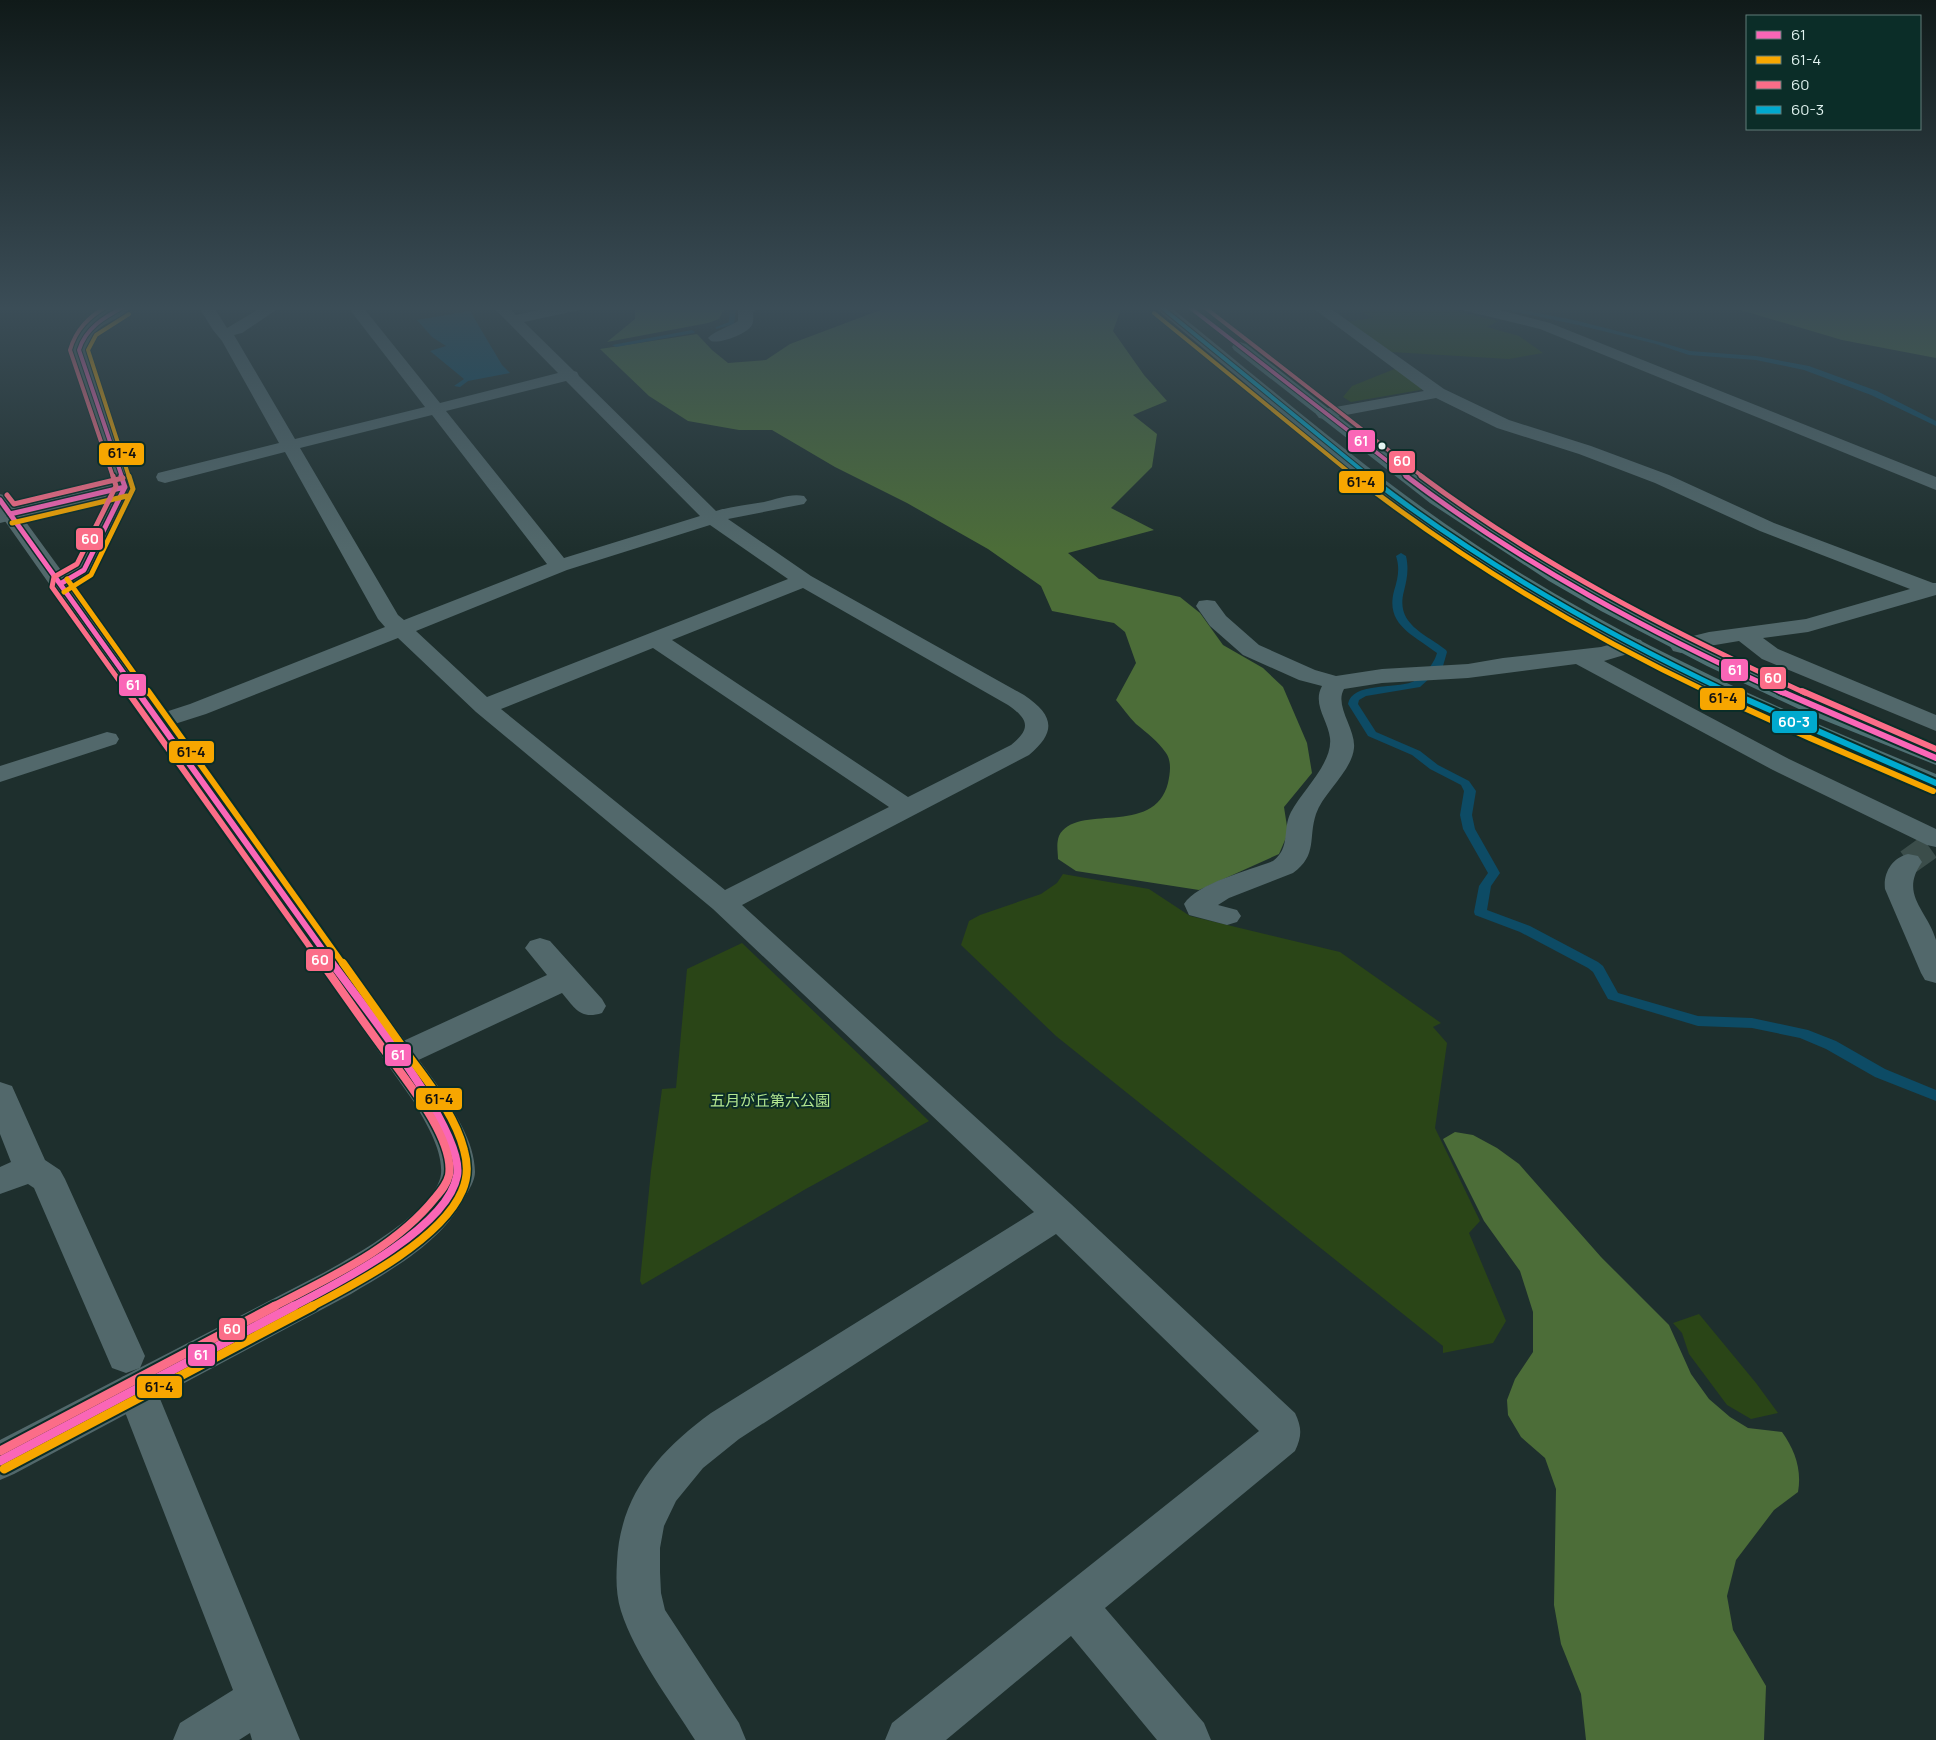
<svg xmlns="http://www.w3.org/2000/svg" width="1936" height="1740" viewBox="0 0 1936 1740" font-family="Manrope,'Noto Sans JP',sans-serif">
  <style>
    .green { fill: #2a4517 }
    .forest { fill: #4c6d38 }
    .water { fill: #0d4b65 }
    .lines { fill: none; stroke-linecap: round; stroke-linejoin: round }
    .stream { fill: #0d4b65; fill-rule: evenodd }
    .minor-tunnel { stroke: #3b4d4a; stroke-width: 26; stroke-dasharray: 26 13; stroke-linecap: butt }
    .minor { fill: #52686b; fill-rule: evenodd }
    .tertiary { fill: #52686b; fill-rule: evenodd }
    .primary { fill: #4e7073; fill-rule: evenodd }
    .bus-1-far4-casing { stroke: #0b2d28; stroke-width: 6 }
    .bus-1-far3-casing { stroke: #0b2d28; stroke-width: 8 }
    .bus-1-far2-casing { stroke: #0b2d28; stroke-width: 10 }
    .bus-1-far1-casing { stroke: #0b2d28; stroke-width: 11 }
    .bus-1-casing { stroke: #0b2d28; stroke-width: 13 }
    .bus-2-far4-casing { stroke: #0b2d28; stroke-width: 6 }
    .bus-2-far3-casing { stroke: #0b2d28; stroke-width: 8 }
    .bus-2-far2-casing { stroke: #0b2d28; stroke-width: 10 }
    .bus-2-far1-casing { stroke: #0b2d28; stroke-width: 11 }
    .bus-2-casing { stroke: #0b2d28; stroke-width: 13 }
    .bus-3-far4-casing { stroke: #0b2d28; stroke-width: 6 }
    .bus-3-far3-casing { stroke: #0b2d28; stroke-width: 8 }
    .bus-3-far2-casing { stroke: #0b2d28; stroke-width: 10 }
    .bus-3-far1-casing { stroke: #0b2d28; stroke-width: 11 }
    .bus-3-casing { stroke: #0b2d28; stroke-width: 13 }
    .bus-4-far2-casing { stroke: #0b2d28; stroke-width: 6 }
    .bus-4-far1-casing { stroke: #0b2d28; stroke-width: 8 }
    .bus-4-casing { stroke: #0b2d28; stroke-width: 10 }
    .bus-1-far4 { stroke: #fa66b7; stroke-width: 4 }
    .bus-1-far3 { stroke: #fa66b7; stroke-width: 5 }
    .bus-1-far2 { stroke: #fa66b7; stroke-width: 6 }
    .bus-1-far1 { stroke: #fa66b7; stroke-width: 8 }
    .bus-1 { stroke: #fa66b7; stroke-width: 9 }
    .bus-2-far4 { stroke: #f7a600; stroke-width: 4 }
    .bus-2-far3 { stroke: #f7a600; stroke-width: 5 }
    .bus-2-far2 { stroke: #f7a600; stroke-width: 6 }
    .bus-2-far1 { stroke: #f7a600; stroke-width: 8 }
    .bus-2 { stroke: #f7a600; stroke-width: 9 }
    .bus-3-far4 { stroke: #fb6d88; stroke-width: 4 }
    .bus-3-far3 { stroke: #fb6d88; stroke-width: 5 }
    .bus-3-far2 { stroke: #fb6d88; stroke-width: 6 }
    .bus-3-far1 { stroke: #fb6d88; stroke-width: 8 }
    .bus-3 { stroke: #fb6d88; stroke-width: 9 }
    .bus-4-far2 { stroke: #00a9ce; stroke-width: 4 }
    .bus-4-far1 { stroke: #00a9ce; stroke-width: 5 }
    .bus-4 { stroke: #00a9ce; stroke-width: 6 }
    .bus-dot { fill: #e2f4f1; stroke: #0b2d28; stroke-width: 2 }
    .labels { text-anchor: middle; stroke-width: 4; stroke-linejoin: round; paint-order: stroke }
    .park-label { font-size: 15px; fill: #b3e790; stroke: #0b2d28 }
    .line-badge { stroke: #0b2d28; stroke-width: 2 }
    .badge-label { font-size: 14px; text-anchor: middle; font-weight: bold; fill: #fff }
    .pale-badge-label { font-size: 14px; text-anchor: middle; font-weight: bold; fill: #111 }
  </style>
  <rect width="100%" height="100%" fill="#1e2f2d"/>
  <path class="green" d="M1352,306H1436L1498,321L1487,327L1519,336L1543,353L1509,359L1391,352L1344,322L1373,318Z
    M1397,368L1423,388L1420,390L1351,402L1343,397L1352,386Z
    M1063,874L1149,889L1190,916L1340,952L1441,1023L1433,1027L1447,1043L1435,1128L1480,1221L1469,1233L1506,1321L1493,1343L1443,1353V1346L1056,1036L961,945L969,921L980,915L1041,894L1057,883Z
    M742,943L929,1121L804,1190L642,1285L640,1281L651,1171L662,1089L676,1088L687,969Z
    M1699,1314L1756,1383L1778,1413L1751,1419L1727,1405L1689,1354L1682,1333L1673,1323Z"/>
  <path class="forest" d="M635,306H733L723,311L719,319L708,323L607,342L635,319Z
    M891,306H1122L1113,331L1144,375L1167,401L1133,415L1157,434L1152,467L1111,508L1154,530L1068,553L1099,579L1180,597L1200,613L1223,645L1263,668L1283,687L1307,743L1312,773L1284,807L1288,833L1279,854L1199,890L1076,871L1058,859C1058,852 1056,844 1059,836C1076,802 1154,838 1168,783C1170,773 1172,762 1166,753C1158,741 1147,733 1136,724C1129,717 1123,708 1116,700L1136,663L1125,632L1114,623L1052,611L1041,586L988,549L907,503L835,467L772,430H739L688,421L649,396L600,349L697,334L712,350L728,363L766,360L790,344Z
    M1727,306H1936V358L1842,340Z
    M1455,1132L1473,1135L1497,1148L1519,1164L1601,1257L1669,1325L1691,1374L1709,1399L1730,1417L1748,1428L1782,1432C1795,1450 1802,1470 1798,1492L1774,1510L1736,1560L1727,1596L1733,1630L1766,1686L1764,1740H1586L1581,1694L1561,1644L1554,1605L1556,1489L1545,1458L1521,1437L1508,1415L1507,1400L1515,1379L1533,1352V1312L1520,1271L1484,1221L1443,1139Z"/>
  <path class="water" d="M470,311L502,365L510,373L468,381L460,387L454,386L464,379L430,351L446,346L432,337L417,320Z"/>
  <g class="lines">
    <path class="stream" d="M734,306H743L736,310L734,324L716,329V327L729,322L730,309Z
      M1489,306H1503L1578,321L1660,342L1690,351L1756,356L1809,366L1877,391L1936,421V426L1871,395L1804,370L1756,360L1689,355L1656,344L1578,325Z
      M692,330L695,332L694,333L616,347L612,345Z
      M1401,553L1406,556C1409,569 1407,579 1404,591C1395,624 1424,633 1446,650L1447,652L1443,666L1420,687L1366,696L1359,700L1358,704L1376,732L1420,751L1438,765L1469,781L1476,791L1472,815L1475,829L1500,873L1491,886L1487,910L1530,926L1598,962L1603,966L1618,993L1698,1016L1752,1018L1808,1030L1836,1041L1885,1069L1936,1090V1101L1875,1077L1826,1049L1800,1038L1752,1028L1698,1026L1608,999L1593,972L1588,968L1520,932L1475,915L1474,912L1479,886L1488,873L1463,829L1460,815L1464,791L1461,785L1430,769L1412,755L1368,736L1348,704C1352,682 1395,689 1412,682C1423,678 1434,664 1437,653C1414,635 1385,625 1394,591C1398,578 1400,568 1396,556Z"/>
    <path class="minor-tunnel" d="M1908,862L1936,842"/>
    <path class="minor" d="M198,306H213L227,328L264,306H282L242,333L234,335L295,439L425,407L347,306H362L440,403L558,373L492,306H508L516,315L557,306H586L584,309L524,322L574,371L577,372L579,376L716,511C732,506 748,505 764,502C777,499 791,493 804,496L807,500L804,504L728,519L811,576L1024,695C1054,715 1057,732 1029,755L742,905L1071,1204L1295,1413C1302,1428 1302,1436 1295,1451L1105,1608L1204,1723L1211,1740H1157L1071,1636L946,1740H885L892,1723L1259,1431L1056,1234L739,1439L703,1468L676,1501L664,1526L660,1548V1572L661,1593L665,1610L739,1723L746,1740H695C670,1700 635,1655 621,1611C616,1595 616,1579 617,1562C620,1495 659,1451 711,1413L1034,1212L713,909L476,712L398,638L206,714L159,729L150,727L147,722L150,717L190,704L385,627L378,619L285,452L165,483L158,481L156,477L158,473L279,443L222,341L213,330ZM566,381L700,516L564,558L446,411ZM432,415L547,564L404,620L398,615L300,448ZM710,525L788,579L487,697L416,631L567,570ZM803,588L1008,705C1028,719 1032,728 1011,745L908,797L672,640ZM653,648L889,807L725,890L501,709Z
      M762,306L753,312C753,316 754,321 752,325C747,334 720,344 711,341L708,338C713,332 730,326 738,321V310L740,307Z
      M1310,306H1327L1444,389L1509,420L1591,446L1669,475L1774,523L1933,583H1936V595L1808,632L1763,638L1778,649L1936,715V731L1762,659L1739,641L1709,646L1681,653L1673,651L1670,646L1673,641L1709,632L1806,619L1910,589L1760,531L1655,483L1579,454L1497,428L1436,398L1325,419L1319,418L1316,414L1319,410L1424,391Z
      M125,481L132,483L134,487L132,491L0,523V511Z
      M1207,600L1215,601L1226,616L1259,645L1315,670L1336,676L1382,669L1468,664L1503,658L1601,647L1633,638L1641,640L1644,645L1641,650L1604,661L1789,759L1936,829V847L1927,845L1771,769L1576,664L1468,678L1382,683L1344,689C1334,706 1356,729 1354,748C1352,771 1323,793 1316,814C1308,838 1318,855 1293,873L1229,898L1218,905L1237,910L1241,916L1237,922L1227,925L1189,915L1184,904C1197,883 1250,870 1273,861C1291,848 1282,829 1291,812C1302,791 1333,763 1330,738C1328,720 1312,704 1322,686L1299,680L1243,655L1210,626L1196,606L1199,601Z
      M107,732L116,734L119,739L116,744L0,782V766Z
      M1908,854L1918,856L1922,862C1899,895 1927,909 1936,940C1936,953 1936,970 1936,983L1925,980L1921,973L1885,889C1883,873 1892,858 1908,854Z
      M540,938L550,941L602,999L606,1006L602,1013C580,1020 575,1008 562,993L410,1064L399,1067L388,1064L383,1056L388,1048L547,975L525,948L530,941Z
      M0,1082L12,1086L45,1160L60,1170L65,1179L145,1356L140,1368L126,1373L112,1368L34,1188L28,1184L0,1194V1167L11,1162L0,1134Z
      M136,1372L150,1377L156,1389L300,1740H252L250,1733L239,1740H173L180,1723L233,1690L116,1389L122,1377Z"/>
    <path class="tertiary" d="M114,306H132C118,325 94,319 87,350L134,487L94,570L91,574L72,586L438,1086C453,1111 475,1141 475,1172C475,1181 469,1189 465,1197C441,1243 394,1268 351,1294L14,1474L0,1480V1440L325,1272C354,1256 437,1210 441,1174C443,1150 426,1123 414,1102L0,514V494L7,496L63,573L76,566L116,487L71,350C77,327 95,317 114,306Z
      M1456,306H1484L1550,323L1936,477V490L1540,329L1458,309Z"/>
    <path class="primary" d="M1153,306H1169C1267,385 1362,468 1466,538C1612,637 1774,707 1936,774V791L1805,736L1684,680L1566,618L1509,584L1453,547L1376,491L1302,431Z
      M1240,342L1246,344C1333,412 1419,482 1512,541C1646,625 1790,690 1936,749V765L1816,717L1707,666L1601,611L1549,581L1430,503L1234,350L1232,347L1234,344Z"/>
    <g class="bus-1-far4-casing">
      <path id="bus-1-far4" d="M1188,306L1408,477
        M122,477L79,350C86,327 105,317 125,306"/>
    </g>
    <g class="bus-1-far3-casing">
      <path id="bus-1-far3" d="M1406,476C1522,564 1651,633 1783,693
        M0,500L138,693
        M10,514L125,487
        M60,584L84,570L125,487L121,476"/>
    </g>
    <g class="bus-1-far2-casing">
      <path id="bus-1-far2" d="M137,691L333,964
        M1780,691L1936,758"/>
    </g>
    <g class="bus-1-far1-casing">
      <path id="bus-1-far1" d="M292,1307C336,1284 447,1229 457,1176C466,1132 360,1002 332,963"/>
    </g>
    <g class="bus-1-casing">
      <path id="bus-1" d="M0,1461L294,1306"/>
    </g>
    <g class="bus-2-far4-casing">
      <path id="bus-2-far4" d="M1154,313L1355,477
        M129,314L96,335L88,350L129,477"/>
    </g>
    <g class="bus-2-far3-casing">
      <path id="bus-2-far3" d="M1354,476C1464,562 1584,633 1710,693
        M12,523L127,496
        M67,579L148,693
        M64,592L91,575L133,489L129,476"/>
    </g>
    <g class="bus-2-far2-casing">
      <path id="bus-2-far2" d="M148,691L343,964
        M1707,691L1810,738L1933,791"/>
    </g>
    <g class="bus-2-far1-casing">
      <path id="bus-2-far1" d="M311,1307C357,1283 441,1240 462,1191C468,1178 468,1164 464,1150C455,1115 430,1085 409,1056C387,1025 365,994 343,963"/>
    </g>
    <g class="bus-2-casing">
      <path id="bus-2" d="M4,1469L313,1306"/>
    </g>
    <g class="bus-3-far4-casing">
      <path id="bus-3-far4" d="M107,306C89,317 76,329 70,350L113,477
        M1203,306L1423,477"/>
    </g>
    <g class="bus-3-far3-casing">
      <path id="bus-3-far3" d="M113,476L116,486L77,564L54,577L52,587L128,693
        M1421,476C1539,564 1671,632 1805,693
        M7,495L14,504L123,478"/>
    </g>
    <g class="bus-3-far2-casing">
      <path id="bus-3-far2" d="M127,691L322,964
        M1802,691L1936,749"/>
    </g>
    <g class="bus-3-far1-casing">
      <path id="bus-3-far1" d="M273,1307C330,1277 394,1249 435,1198C441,1191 447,1184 449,1175C455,1137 401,1074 379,1043C360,1017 341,990 322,963"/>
    </g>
    <g class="bus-3-casing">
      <path id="bus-3" d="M0,1451L275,1306"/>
    </g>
    <g class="bus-4-far2-casing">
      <path id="bus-4-far2" d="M1160,306L1370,477"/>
    </g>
    <g class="bus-4-far1-casing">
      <path id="bus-4-far1" d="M1368,476C1480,563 1602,632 1730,693"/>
    </g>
    <g class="bus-4-casing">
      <path id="bus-4" d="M1727,691L1936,783"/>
    </g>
    <use href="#bus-1-far4" class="bus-1-far4"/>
    <use href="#bus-1-far3" class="bus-1-far3"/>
    <use href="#bus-1-far2" class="bus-1-far2"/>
    <use href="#bus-1-far1" class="bus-1-far1"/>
    <use href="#bus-1" class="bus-1"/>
    <use href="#bus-2-far4" class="bus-2-far4"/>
    <use href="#bus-2-far3" class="bus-2-far3"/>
    <use href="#bus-2-far2" class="bus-2-far2"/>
    <use href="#bus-2-far1" class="bus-2-far1"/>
    <use href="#bus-2" class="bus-2"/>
    <use href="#bus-3-far4" class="bus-3-far4"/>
    <use href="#bus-3-far3" class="bus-3-far3"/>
    <use href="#bus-3-far2" class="bus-3-far2"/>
    <use href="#bus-3-far1" class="bus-3-far1"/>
    <use href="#bus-3" class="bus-3"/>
    <use href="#bus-4-far2" class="bus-4-far2"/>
    <use href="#bus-4-far1" class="bus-4-far1"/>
    <use href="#bus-4" class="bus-4"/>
  </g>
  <linearGradient id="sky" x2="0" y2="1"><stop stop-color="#101a19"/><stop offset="0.56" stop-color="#3b4d57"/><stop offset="1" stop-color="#3b4d57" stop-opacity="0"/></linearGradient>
  <rect width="1936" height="550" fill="url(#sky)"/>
  <circle class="bus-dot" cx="1382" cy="446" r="4.5"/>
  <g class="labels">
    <g class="park-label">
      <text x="770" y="1106">五月が丘第六公園</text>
    </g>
  </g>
  <g class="line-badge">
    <rect x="1347" y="429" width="29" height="24" rx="5" fill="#fa66b7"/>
    <rect x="98" y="442" width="47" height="24" rx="5" fill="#f7a600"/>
    <rect x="1388" y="450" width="28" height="24" rx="5" fill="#fb6d88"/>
    <rect x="1338" y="470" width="47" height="24" rx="5" fill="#f7a600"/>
    <rect x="75" y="527" width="29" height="24" rx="5" fill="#fb6d88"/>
    <rect x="1720" y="658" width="29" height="24" rx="5" fill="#fa66b7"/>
    <rect x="1759" y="666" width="28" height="24" rx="5" fill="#fb6d88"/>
    <rect x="118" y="673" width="29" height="24" rx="5" fill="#fa66b7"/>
    <rect x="1699" y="687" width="47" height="24" rx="5" fill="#f7a600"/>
    <rect x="1771" y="710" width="47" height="24" rx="5" fill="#00a9ce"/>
    <rect x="168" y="740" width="47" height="24" rx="5" fill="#f7a600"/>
    <rect x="305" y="948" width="29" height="24" rx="5" fill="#fb6d88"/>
    <rect x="384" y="1043" width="28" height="24" rx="5" fill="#fa66b7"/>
    <rect x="415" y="1087" width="48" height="24" rx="5" fill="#f7a600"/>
    <rect x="218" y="1317" width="28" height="24" rx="5" fill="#fb6d88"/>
    <rect x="187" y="1343" width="29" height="24" rx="5" fill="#fa66b7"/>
    <rect x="136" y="1375" width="47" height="24" rx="5" fill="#f7a600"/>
  </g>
  <g class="badge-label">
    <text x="1361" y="446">61</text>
    <text x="1402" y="466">60</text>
    <text x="90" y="544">60</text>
    <text x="1735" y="675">61</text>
    <text x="1773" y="683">60</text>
    <text x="133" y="690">61</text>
    <text x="1794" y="727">60-3</text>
    <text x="320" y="965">60</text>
    <text x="398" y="1060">61</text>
    <text x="232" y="1334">60</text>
    <text x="201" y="1360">61</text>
  </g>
  <g class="pale-badge-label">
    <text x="122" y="458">61-4</text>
    <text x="1361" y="487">61-4</text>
    <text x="1723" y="703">61-4</text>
    <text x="191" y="757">61-4</text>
    <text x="439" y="1104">61-4</text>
    <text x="159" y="1392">61-4</text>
  </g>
  <rect x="1746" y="15" width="175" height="115" fill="#0b2d28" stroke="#617d78"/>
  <rect x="1756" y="31" width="25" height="8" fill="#fa66b7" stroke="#617d78"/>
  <text x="1791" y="40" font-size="15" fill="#e2f4f1">61</text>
  <rect x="1756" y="56" width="25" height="8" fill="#f7a600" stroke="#617d78"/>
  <text x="1791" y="65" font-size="15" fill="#e2f4f1">61-4</text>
  <rect x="1756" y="81" width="25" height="8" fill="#fb6d88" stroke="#617d78"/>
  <text x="1791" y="90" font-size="15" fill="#e2f4f1">60</text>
  <rect x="1756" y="106" width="25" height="8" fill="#00a9ce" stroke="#617d78"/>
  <text x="1791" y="115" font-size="15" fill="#e2f4f1">60-3</text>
</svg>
